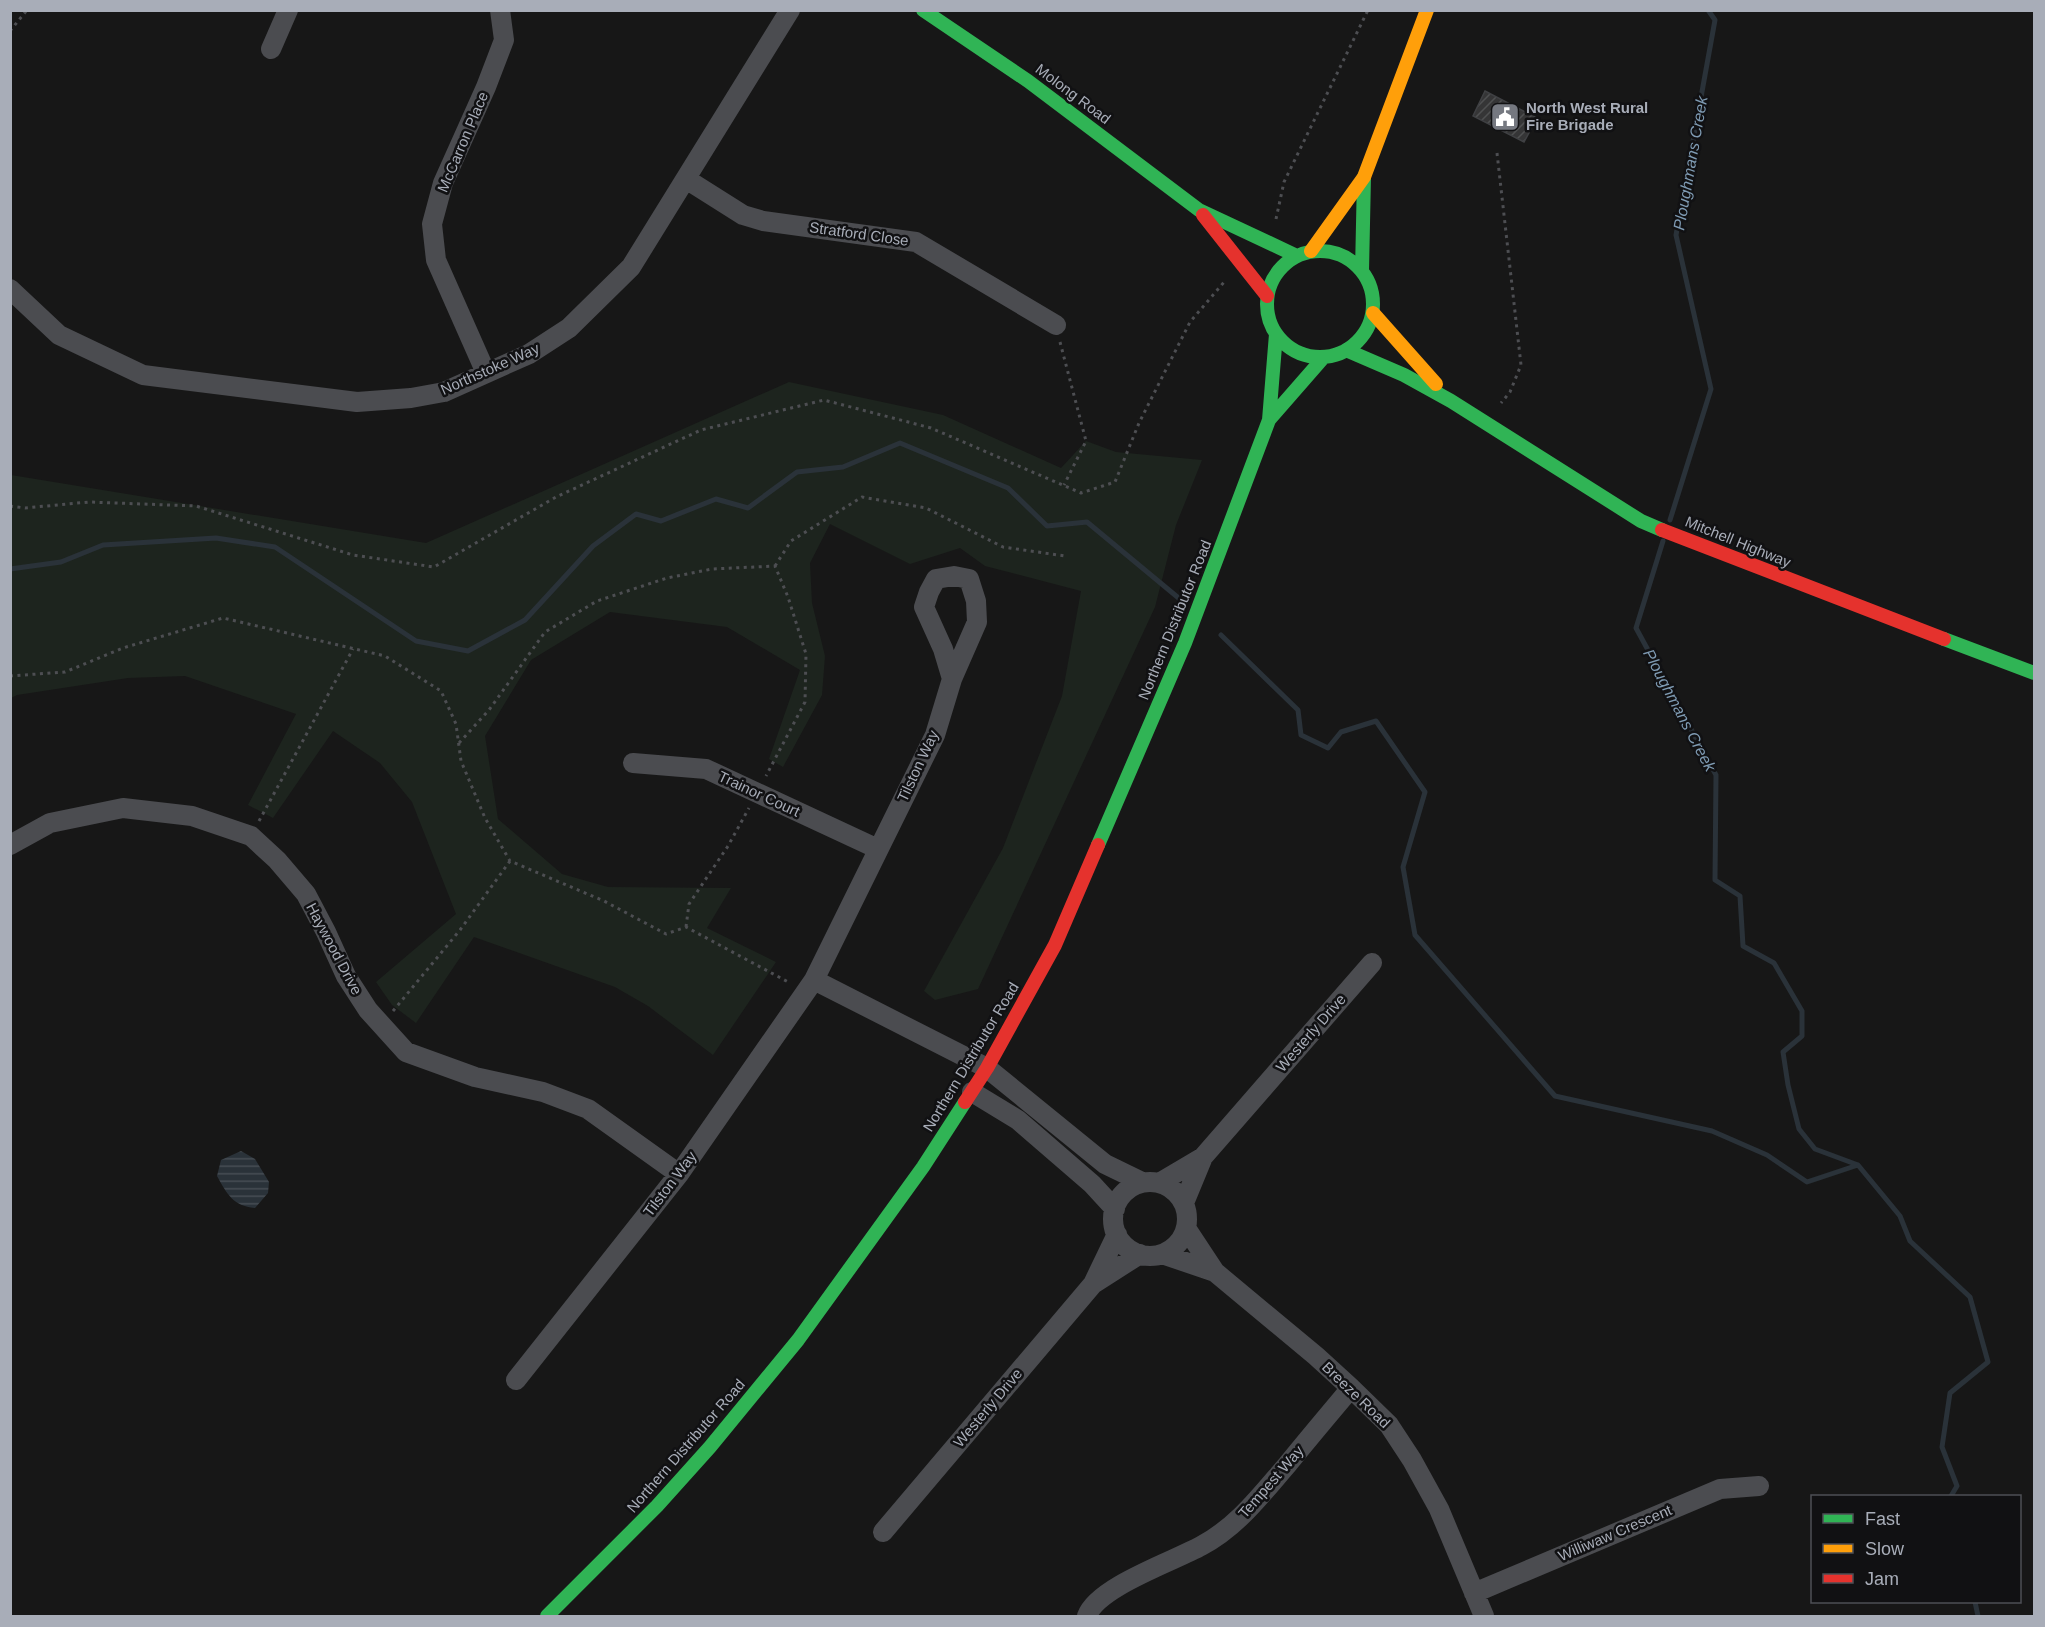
<svg xmlns="http://www.w3.org/2000/svg" width="2045" height="1627" viewBox="0 0 2045 1627" font-family="Helvetica,sans-serif">
  <style>
    .green { fill: #1d241e }
    .water { fill: url(#water-rules) }
    .lines { fill: none; stroke-linecap: round; stroke-linejoin: round }
    .stream { stroke: #2a3239; stroke-width: 5 }
    .building { fill: url(#building-hatch); stroke: #3f4043; stroke-width: 1.5 }
    .path { stroke: #4d4e52; stroke-width: 3; stroke-dasharray: 3 4.5; stroke-linecap: butt }
    .street { stroke: #4b4c50; stroke-width: 20 }
    .fast { stroke: #30b455; stroke-width: 14 }
    .slow { stroke: #ff9f0a; stroke-width: 14 }
    .jam { stroke: #e5322d; stroke-width: 14 }
    .labels { text-anchor: middle; stroke-width: 5; stroke-linejoin: round; paint-order: stroke }
    .street-label { font-size: 15px; fill: #a8adb8; stroke: #111113 }
    .poi-label { font-size: 15px; font-weight: bold; fill: #a8adb8; stroke: #111113; text-anchor: start }
    .water-label { font-size: 16px; font-style: italic; fill: #7f9bb3; stroke: #111113 }
  </style>
  <defs>
    <pattern id="water-rules" width="6" height="5" patternUnits="userSpaceOnUse" patternTransform="scale(1.5)"><rect width="6" height="5" fill="#2a3239"/><path d="M0 2.5h6" fill="none" stroke="#464d54"/></pattern>
    <pattern id="building-hatch" width="6" height="6" patternUnits="userSpaceOnUse" patternTransform="scale(1.5)"><rect width="6" height="6" fill="#353536"/><path d="M-1 1l2-2M0 6l6-6M5 7l2-2" fill="none" stroke="#4f5051"/></pattern>
  </defs>
  <rect width="100%" height="100%" fill="#171717"/>
  <path class="green" d="M789,382L943,415L1061,468L1086,441L1116,452L1202,460L1176,525L1155,607L978,989L935,1000L924,991L1003,848L1062,696L1081,591L985,566L960,548L910,564L830,524L810,563L812,603L825,656L822,695L783,767L769,759L800,670L727,627L610,612L531,660L485,736L498,819L562,874L608,887L731,888L707,928L776,962L713,1055L648,1006L615,987L474,937L416,1023L392,1005L376,982L456,914L412,802L380,763L333,731L273,818L248,805L296,714L185,676L128,678L17,695L11,698V475L426,543Z"/>
  <path class="water" d="M241,1151L255,1159L269,1182L268,1193L255,1208C233,1206 227,1194 217,1176L221,1160Z"/>
  <g class="lines">
    <path class="stream" d="M1670,520L1711,389L1676,235L1715,20L1708,10
      M1663,541L1636,628L1716,775L1715,880L1740,896L1743,946L1774,963L1802,1011V1036L1783,1052L1788,1085L1799,1129L1815,1149L1858,1165L1900,1216L1910,1241L1970,1297L1988,1362L1950,1393L1942,1447L1957,1486L1951,1496
      M10,569L61,562L103,545L216,538L275,547L416,641L468,651L525,620L593,546L636,514L661,521L716,499L748,508L797,472L843,467L900,443L1008,488L1047,526L1087,522L1181,600
      M1221,635L1298,710L1301,735L1328,748L1341,732L1376,721L1425,792L1403,867L1415,935L1555,1096L1712,1131L1767,1155L1807,1182L1858,1165
      M1975,1602L1978,1616"/>
  </g>
  <path class="building" d="M1485,91L1537,118L1524,142L1473,116Z"/>
  <g class="lines">
    <path class="path" d="M10,31L27,10
      M1497,153L1521,365L1510,392L1501,403
      M1276,219L1284,182L1368,10
      M1060,342L1086,441L1064,485
      M10,506L25,508L89,502L196,506L353,555L434,567L556,497L701,430L824,400L931,428L1081,493L1115,482L1139,423L1190,322L1225,281
      M775,566L791,541L862,497L926,508L1003,547L1065,556
      M10,676L65,672L123,648L223,618L385,656L441,691L456,724L461,761L485,818L510,861L604,901L666,934L686,927L790,983
      M459,743L489,710L545,632L597,601L667,578L712,569L775,566L788,597L806,654L805,702L766,776
      M259,821L353,649
      M686,927L689,904L728,846L749,808
      M393,1011L460,930L510,861"/>
    <path class="street" d="M271,49L288,10
      M686,179L743,215L763,221L916,242L1056,325
      M10,289L59,335L143,375L357,402L411,398L444,392L529,354L569,328L631,267L790,10
      M486,373L436,260L432,224L443,183L486,87L504,40L500,10
      M633,763L706,769L878,849
      M10,845L50,823L123,808L192,816L251,836L277,860L306,894L326,932L346,976L368,1010L406,1052L475,1077L543,1092L588,1109L679,1174
      M814,980L987,1068L1105,1164L1142,1182
      M972,1092L1018,1120L1092,1184L1115,1209
      M1113 1219a37 37 0 1 1 74 0a37 37 0 1 1-74 0Z
      M1159,1183L1203,1157L1372,963
      M1184,1203L1203,1157
      M1186,1228L1215,1272L1316,1356L1351,1388L1389,1425L1412,1460L1439,1509L1484,1616
      M1162,1254L1215,1272
      M1093,1284L1140,1254
      M516,1380L679,1174L814,980L935,735L952,679L977,622L976,601L969,579L954,576L936,579L929,592L924,607L943,649L952,679
      M883,1532L1093,1284L1117,1234
      M1474,1593L1720,1489L1759,1486
      M1087,1616C1097,1587 1174,1561 1201,1546C1237,1527 1261,1495 1287,1465C1308,1439 1330,1413 1351,1388"/>
    <path class="fast" d="M923,10L1028,81L1199,210L1297,256
      M1267 304a53 53 0 1 1 106 0a53 53 0 1 1-106 0Z
      M1362,271L1364,177
      M1346,350L1404,375L1451,401L1641,521L1662,530
      M1269,420L1324,357
      M1944,639L2034,673
      M1098,845L1185,643L1269,420L1276,334
      M547,1616L657,1506L710,1447L798,1340L923,1167L965,1102"/>
    <path class="slow" d="M1311,251L1364,177L1427,10
      M1373,313L1436,384"/>
    <path class="jam" d="M1203,215L1267,296
      M1662,530L1944,639
      M965,1102L987,1068L1055,945L1098,845"/>
  </g>
  <defs>
    <g id="civic-square" transform="scale(1.5)"><rect x="-9" y="-9" width="18" height="18" rx="4" fill="#757880" stroke="#111113"/><path d="M-.6-6.5H3V-4.5H.6V-3L4-1V1h2V6H-6V1h2V-1L-.6-3ZM-1.2 2.5V6h2.4V2.5Z" fill="#fff"/></g>
  </defs>
  <g fill-rule="evenodd">
    <use href="#civic-square" x="1505" y="117"/>
  </g>
  <g class="labels">
    <g class="street-label">
      <text transform="translate(1073 94) rotate(37)" y="5">Molong Road</text>
      <text transform="translate(463 142) rotate(-67)" y="5">McCarron Place</text>
      <text transform="translate(859 234) rotate(8)" y="5">Stratford Close</text>
      <text transform="translate(490 369) rotate(-24)" y="5">Northstoke Way</text>
      <text transform="translate(1738 542) rotate(22)" y="5">Mitchell Highway</text>
      <text transform="translate(1175 620) rotate(-68)" y="5">Northern Distributor Road</text>
      <text transform="translate(918 766) rotate(-65)" y="5">Tilston Way</text>
      <text transform="translate(759 794) rotate(25)" y="5">Trainor Court</text>
      <text transform="translate(334 949) rotate(62)" y="5">Haywood Drive</text>
      <text transform="translate(1311 1033) rotate(-49)" y="5">Westerly Drive</text>
      <text transform="translate(971 1057) rotate(-59)" y="5">Northern Distributor Road</text>
      <text transform="translate(670 1184) rotate(-53)" y="5">Tilston Way</text>
      <text transform="translate(1356 1395) rotate(44)" y="5">Breeze Road</text>
      <text transform="translate(988 1408) rotate(-50)" y="5">Westerly Drive</text>
      <text transform="translate(686 1446) rotate(-49)" y="5">Northern Distributor Road</text>
      <text transform="translate(1271 1482) rotate(-49)" y="5">Tempest Way</text>
      <text transform="translate(1615 1533) rotate(-23)" y="5">Williwaw Crescent</text>
    </g>
    <g class="poi-label">
      <text x="1526" y="113">North West Rural<tspan x="1526" dy="17">Fire Brigade</tspan></text>
    </g>
    <g class="water-label">
      <text transform="translate(1690 163) rotate(-80)" y="6">Ploughmans Creek</text>
      <text transform="translate(1680 710) rotate(62)" y="6">Ploughmans Creek</text>
    </g>
  </g>
  <rect width="2045" height="1627" fill="none" stroke="#a8adb8" stroke-width="24"/>
  <rect x="1811" y="1495" width="210" height="108" fill="#111113" stroke="#4d4f55" stroke-width="1.5"/>
  <rect x="1823" y="1514" width="30" height="9" fill="#30b455" stroke="#4d4f55" stroke-width="1.5"/>
  <text x="1865" y="1525" font-size="18" fill="#a8adb8">Fast</text>
  <rect x="1823" y="1544" width="30" height="9" fill="#ff9f0a" stroke="#4d4f55" stroke-width="1.5"/>
  <text x="1865" y="1555" font-size="18" fill="#a8adb8">Slow</text>
  <rect x="1823" y="1574" width="30" height="9" fill="#e5322d" stroke="#4d4f55" stroke-width="1.5"/>
  <text x="1865" y="1585" font-size="18" fill="#a8adb8">Jam</text>
</svg>
